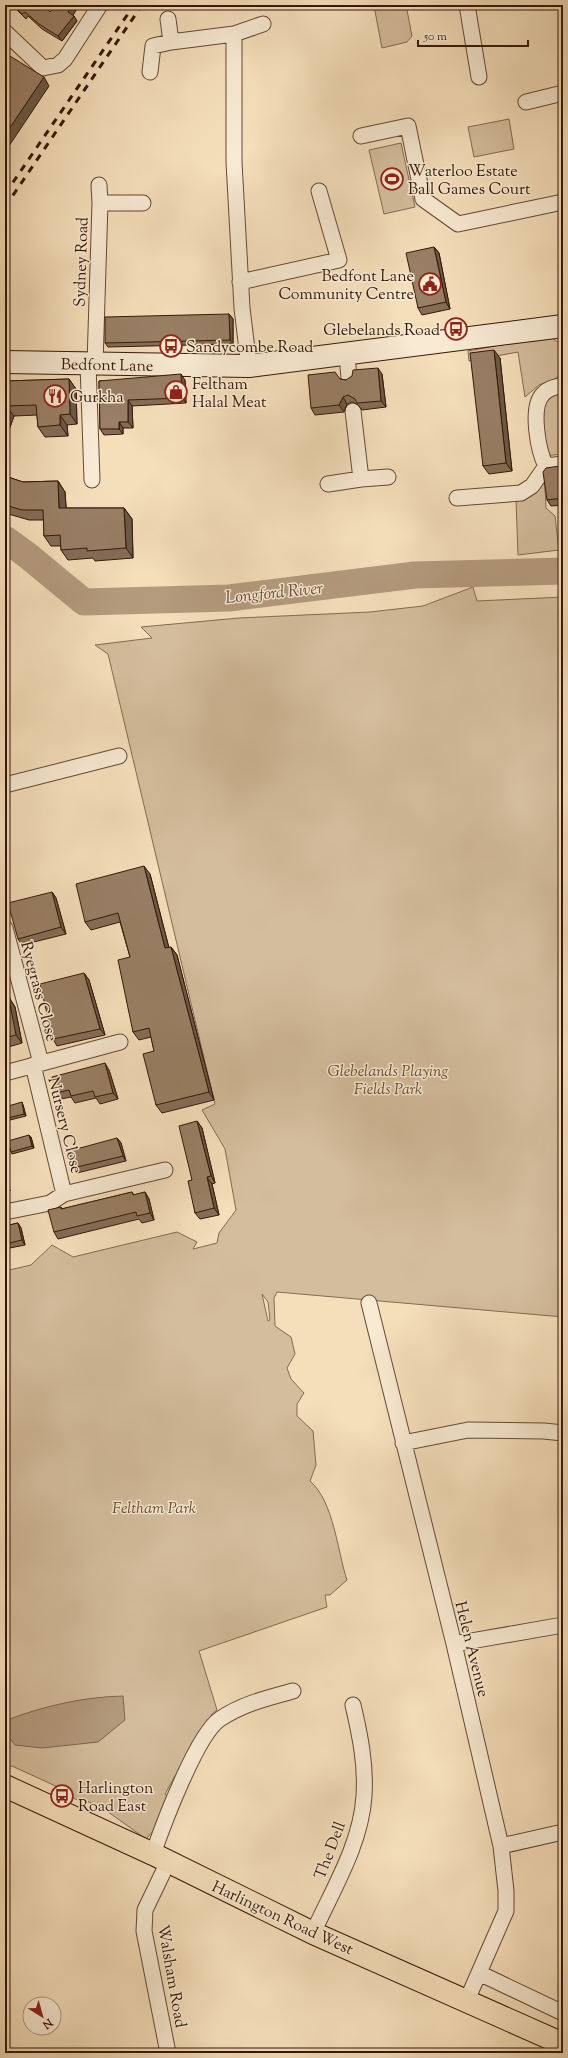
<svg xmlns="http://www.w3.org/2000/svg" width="568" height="2058" viewBox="0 0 568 2058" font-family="'Sorts Mill Goudy',serif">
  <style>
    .green { fill: #d4bd9d; stroke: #846a52; fill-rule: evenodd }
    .water { fill: #b49b7e; stroke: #81664f }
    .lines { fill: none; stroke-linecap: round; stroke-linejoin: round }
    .river { stroke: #b49b7e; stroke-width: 27 }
    .minor-casing { stroke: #654935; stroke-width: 17 }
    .secondary-casing { stroke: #351708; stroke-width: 24 }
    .primary-casing { stroke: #351708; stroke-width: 24 }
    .minor { stroke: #f8ead3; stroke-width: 15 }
    .secondary { stroke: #f8ead3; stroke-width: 22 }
    .primary { stroke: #f5dfbb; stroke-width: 22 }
    .rail { stroke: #351708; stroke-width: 3; stroke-dasharray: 7 7; stroke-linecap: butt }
    .wall { fill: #846d57; stroke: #351708 }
    .shaded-wall { fill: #6b5947; stroke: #351708 }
    .building { fill: #997f65; stroke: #351708 }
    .labels { text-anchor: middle; stroke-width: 3; stroke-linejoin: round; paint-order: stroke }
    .poi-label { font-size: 16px; fill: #351708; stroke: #f8ead3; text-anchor: start }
    .street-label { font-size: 16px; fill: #351708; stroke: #f8ead3 }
    .park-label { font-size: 16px; font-style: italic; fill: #654935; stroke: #f8ead3 }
    .water-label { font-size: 17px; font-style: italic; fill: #684c37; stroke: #f8ead3 }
  </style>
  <rect width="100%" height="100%" fill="#f5dfbb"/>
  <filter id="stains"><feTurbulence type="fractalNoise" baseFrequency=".005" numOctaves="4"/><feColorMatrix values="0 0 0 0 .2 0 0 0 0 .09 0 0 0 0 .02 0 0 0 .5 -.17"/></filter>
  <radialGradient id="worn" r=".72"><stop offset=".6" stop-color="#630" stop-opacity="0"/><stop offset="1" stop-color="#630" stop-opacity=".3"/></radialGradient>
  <path class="green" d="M380,5H406L412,36L407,42L382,48L374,6Z
    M509,119L514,149L474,157L468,127Z
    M401,143L415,207L384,214L369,150Z
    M549,336L562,345L563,368L557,378L539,385L525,397L518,352L469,361L468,351Z
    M552,395H563V454L544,456L541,402Z
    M544,469L546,508L555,516L559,550L518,555L516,500Z
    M473,587L477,601L563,597V1317L277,1292L274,1298L275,1326L291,1337L295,1354L287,1368L291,1379L304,1393L297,1404V1416L313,1431L316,1465L310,1481C334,1502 337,1550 347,1580L330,1595H325L327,1607L199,1651L217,1710L211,1715L217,1730L177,1776H175L165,1794L169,1798L156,1828L146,1839L104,1809L80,1798L78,1800L73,1798L62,1789L12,1766L5,1768V1542L8,1541L5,1530V1271L31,1265L52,1245L73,1257L177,1232L197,1242L193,1249L217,1243L219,1233L236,1210L225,1149L202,1110L215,1104L108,654L95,645L152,638L141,627L239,618L370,612L423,606ZM262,1294L268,1302L270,1320L268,1321Z"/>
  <path class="water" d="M123,1696L125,1720L98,1742L42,1748L15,1745L8,1736L7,1720C44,1706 83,1697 123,1696Z"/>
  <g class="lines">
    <path class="river" d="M5,539L27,555L84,602L229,598L415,575L563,571"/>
    <g class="minor-casing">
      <path id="minor" d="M467,5L479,77
        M168,19L171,42
        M5,32L43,68L58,65L65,59L100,5
        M234,34V162L242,308L249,366
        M150,72L153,46L171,42L234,34L263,24
        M526,102L563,93
        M361,136L408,126L423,199L458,224L563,202
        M100,203H143
        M240,282L339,260L319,191
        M347,355L349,378
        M88,364L92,480
        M95,364L100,203L99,185
        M546,466C538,451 530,407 543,394C548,388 556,387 563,385
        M361,479L388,477
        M328,484L361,479L353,411
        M457,498L521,493L532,486L546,466L563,464
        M5,785L119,756
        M5,928L41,1063
        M33,1065L64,1194
        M5,1073L120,1042
        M5,1212L50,1203L64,1194L165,1170
        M369,1303L454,1644L501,1846L506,1891V1911L467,2000
        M403,1443L468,1430L544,1431L563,1433
        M454,1644L563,1625
        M501,1846L563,1832
        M153,1854C163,1825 197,1734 220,1719C242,1704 267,1698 293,1691
        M168,1862L145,1910L144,1931L168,2053
        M313,1933C333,1889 361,1844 364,1796C366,1764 360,1735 353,1705
        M479,1973L563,2013"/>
    </g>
    <g class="secondary-casing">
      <path id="secondary" d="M5,362L249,366L563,326"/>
    </g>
    <g class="primary-casing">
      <path id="primary" d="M5,1786L153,1854L313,1933L563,2044"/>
    </g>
    <use href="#minor" class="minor"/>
    <use href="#secondary" class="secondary"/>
    <use href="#primary" class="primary"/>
    <path class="rail" d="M5,194L134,5
      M5,207L142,5"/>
  </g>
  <path class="wall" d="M12,5H43L50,12L79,5L73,15L77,21L62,41L42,29L28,16L26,19Z
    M434,247L439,253L450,309L422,315L418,308Z
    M229,314L233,319V344L108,347L105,343Z
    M500,358L512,471L489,474L483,466Z
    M382,374L386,407L362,410L358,405L352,402L347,404L344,412L315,415L311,408L340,379L346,380Z
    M6,375V381L69,379L76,389L77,424L67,425L68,436L45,437L38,427L37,415L14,416L5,441Z
    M185,380L186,403L132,406L133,428H123V434L104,435L100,429L99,381Z
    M563,464V505L551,506L547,500L560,466Z
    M5,476L23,482L58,481L65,492L66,508H124L132,519L133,558L95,561L93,558L68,560L61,550V546H51L44,536V520H29L5,513Z
    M150,874L169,948L171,947L177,955L214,1100L162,1113L156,1105L154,1051L151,1037L139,1040L133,1032L130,957L120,922L91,930L85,922Z
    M52,892L56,898L66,934L22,945L18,939Z
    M84,973L89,980L105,1035L57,1046L53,1039Z
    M5,980L10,999L15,1007L22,1043L5,1048Z
    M109,1070L118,1099L100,1104L96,1098L75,1103L71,1097L61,1099L56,1093Z
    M22,1102L23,1105L26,1116L10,1120L8,1118Z
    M197,1121L202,1128L215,1183L212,1184L219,1215L200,1219L195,1213L192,1180Z
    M29,1135L31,1137L34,1148L12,1154L11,1152Z
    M117,1138L121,1143L126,1161L77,1173L73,1168Z
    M5,1171L6,1173L10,1191L5,1192Z
    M132,1192L134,1195L145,1192L149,1199L154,1220L142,1223L139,1219L58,1239L54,1232L61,1207L62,1209Z
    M18,1223L21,1228L25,1245L5,1249V1226Z"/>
  <path class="shaded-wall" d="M72,5H79L72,17L68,12Z
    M74,16L77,21L62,41L58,36Z
    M5,43L10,50L5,58Z
    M44,77L49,86L5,152V135Z
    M434,247L439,253L450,309L446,302Z
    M229,314L233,319V344L230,340Z
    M494,350L500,358L512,471L506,463Z
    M378,368L382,374L386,407L381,401Z
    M5,373L6,375L7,391L5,388Z
    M181,374L185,380L186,403L182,398Z
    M69,379L76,389L77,424L70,414Z
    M343,397L347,404L344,412L339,405Z
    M128,400L132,406L133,428L128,422Z
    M6,406L14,416L5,441V409Z
    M60,415L67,425L68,436L60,425Z
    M119,422L123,428V434L119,429Z
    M58,481L65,492L67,519L59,508Z
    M124,508L132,519L133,558L126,548Z
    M144,866L150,874L171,956L165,948Z
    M52,892L56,898L66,934L61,927Z
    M171,947L177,955L214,1100L209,1092Z
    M84,973L89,980L105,1035L100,1029Z
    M5,980L10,999L15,1007L22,1043L16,1035L6,999L5,995Z
    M105,1063L109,1070L118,1099L113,1093Z
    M22,1102L23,1105L26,1116L24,1114Z
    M197,1121L202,1128L215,1183L211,1176Z
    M29,1135L31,1137L34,1148L32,1146Z
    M117,1138L121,1143L126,1161L123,1156Z
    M5,1171L6,1173L10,1191L6,1185L5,1180Z
    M207,1177L212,1184L219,1215L214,1208Z
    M145,1192L149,1199L154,1220L150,1213Z
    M18,1223L21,1228L25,1245L22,1240Z"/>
  <path class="building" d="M13,5H43L50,12L55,5H72L68,12L74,16L58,36L39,24L25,12L22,14Z
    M5,53L44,77L5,135Z
    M434,247L446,302L418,308L406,253Z
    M229,314L230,340L105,343V317Z
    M494,350L506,463L483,466L470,353Z
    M378,368L381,401L357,403L355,399L348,395L343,397L339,405L311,408L308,375L335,372L340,379L346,380L352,376L353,370Z
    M181,374L182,398L128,400V422H119V429H100L99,381Z
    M69,379L70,414L60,415V425L38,427L36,405L6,406L5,409V381Z
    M563,464V498L547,500L543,472L546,468L560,466Z
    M5,476L23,482L58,481L59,508H124L126,548L87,551V548L61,550L60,535L44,536L43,510H22L5,505Z
    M144,866L165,948L171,947L209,1092L156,1105L143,1054L154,1051L149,1028L133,1032L118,960L130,957L118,913L85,922L76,884Z
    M52,892L61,927L18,939L8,903Z
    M84,973L100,1029L53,1039L40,984Z
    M5,995L6,999H9L16,1035L5,1038Z
    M105,1063L113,1093L95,1097L93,1091L71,1096L69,1090L56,1093L52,1077Z
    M22,1102L24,1114L8,1118L5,1107Z
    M197,1121L211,1176L207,1177L214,1208L195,1213L188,1181L192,1180L179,1126Z
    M29,1135L32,1146L11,1152L8,1141Z
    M117,1138L123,1156L73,1168L69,1151Z
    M132,1192L133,1195L145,1192L150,1213L137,1216L136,1212L54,1232L48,1210L61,1207V1209Z
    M18,1223L22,1240L5,1244V1226Z"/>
  <defs>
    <g id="stadium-ring" transform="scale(1.15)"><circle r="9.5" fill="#f8ead3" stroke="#8f2418" stroke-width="1.5"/><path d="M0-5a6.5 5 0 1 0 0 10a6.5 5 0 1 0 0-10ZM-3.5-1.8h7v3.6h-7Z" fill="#8f2418"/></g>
    <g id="civic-ring" transform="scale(1.15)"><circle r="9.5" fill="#f8ead3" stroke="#8f2418" stroke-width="1.5"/><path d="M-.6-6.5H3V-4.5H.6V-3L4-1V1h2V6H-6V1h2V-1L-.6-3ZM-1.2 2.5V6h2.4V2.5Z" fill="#8f2418"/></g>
    <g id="bus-ring" transform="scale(1.15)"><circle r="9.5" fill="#f8ead3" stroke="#8f2418" stroke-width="1.5"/><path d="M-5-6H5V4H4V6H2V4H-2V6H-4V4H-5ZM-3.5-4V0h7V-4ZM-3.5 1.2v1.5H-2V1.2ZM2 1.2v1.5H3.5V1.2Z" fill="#8f2418"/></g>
    <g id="shop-ring" transform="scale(1.15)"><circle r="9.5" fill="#f8ead3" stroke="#8f2418" stroke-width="1.5"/><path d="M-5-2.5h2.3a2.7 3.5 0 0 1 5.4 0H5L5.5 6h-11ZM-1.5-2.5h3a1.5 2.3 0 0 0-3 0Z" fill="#8f2418"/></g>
    <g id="restaurant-ring" transform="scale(1.15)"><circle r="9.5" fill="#f8ead3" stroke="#8f2418" stroke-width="1.5"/><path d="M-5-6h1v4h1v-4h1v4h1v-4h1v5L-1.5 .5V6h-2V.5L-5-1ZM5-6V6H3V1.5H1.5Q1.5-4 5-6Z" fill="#8f2418"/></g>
  </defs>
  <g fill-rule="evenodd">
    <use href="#stadium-ring" x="392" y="179"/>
    <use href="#civic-ring" x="430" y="284"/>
    <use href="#bus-ring" x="456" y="329"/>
    <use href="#bus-ring" x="171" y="346"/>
    <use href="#shop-ring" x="176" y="392"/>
    <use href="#restaurant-ring" x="55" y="396"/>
    <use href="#bus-ring" x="62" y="1796"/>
  </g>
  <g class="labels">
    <g class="poi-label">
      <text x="408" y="176">Waterloo Estate<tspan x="408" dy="18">Ball Games Court</tspan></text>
      <text x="414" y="281" text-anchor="end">Bedfont Lane<tspan x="414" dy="18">Community Centre</tspan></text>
      <text x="440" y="335" text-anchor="end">Glebelands Road</text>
      <text x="186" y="352">Sandycombe Road</text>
      <text x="192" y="389">Feltham<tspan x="192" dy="18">Halal Meat</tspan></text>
      <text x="70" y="402">Gurkha</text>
      <text x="78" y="1793">Harlington<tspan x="78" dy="18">Road East</tspan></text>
    </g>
    <g class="street-label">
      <text transform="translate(80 262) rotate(-88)" y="6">Sydney Road</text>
      <text transform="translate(107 364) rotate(1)" y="6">Bedfont Lane</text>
      <text transform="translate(40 991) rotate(75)" y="6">Ryegrass Close</text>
      <text transform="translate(66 1125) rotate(76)" y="6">Nursery Close</text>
      <text transform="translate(473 1649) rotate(76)" y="6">Helen Avenue</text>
      <text transform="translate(329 1850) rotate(-69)" y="6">The Dell</text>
      <text transform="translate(283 1917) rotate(25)" y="6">Harlington Road West</text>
      <text transform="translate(173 1976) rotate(80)" y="6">Walsham Road</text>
    </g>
    <g class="park-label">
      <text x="388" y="1076">Glebelands Playing<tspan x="388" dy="18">Fields Park</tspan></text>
      <text x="154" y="1513">Feltham Park</text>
    </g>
    <g class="water-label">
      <text transform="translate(274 592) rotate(-6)" y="6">Longford River</text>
    </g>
  </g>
  <rect width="568" height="2058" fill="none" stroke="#f5dfbb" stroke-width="20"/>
  <rect x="6" y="6" width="556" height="2046" fill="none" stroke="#351708" stroke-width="2"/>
  <rect x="10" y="10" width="548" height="2038" fill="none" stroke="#351708"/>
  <g transform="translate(42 2016) rotate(143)"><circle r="19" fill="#f8ead3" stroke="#aa9682"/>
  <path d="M0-3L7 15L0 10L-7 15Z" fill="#8f2418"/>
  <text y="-6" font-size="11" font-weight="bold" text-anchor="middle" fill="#351708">N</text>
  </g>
  <path d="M418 40v6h110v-6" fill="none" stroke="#351708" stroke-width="2"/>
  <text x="424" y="40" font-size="12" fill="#351708" stroke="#f8ead3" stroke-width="3" paint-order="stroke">50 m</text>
  <rect width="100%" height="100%" filter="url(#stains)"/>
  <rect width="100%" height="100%" fill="url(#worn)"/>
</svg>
